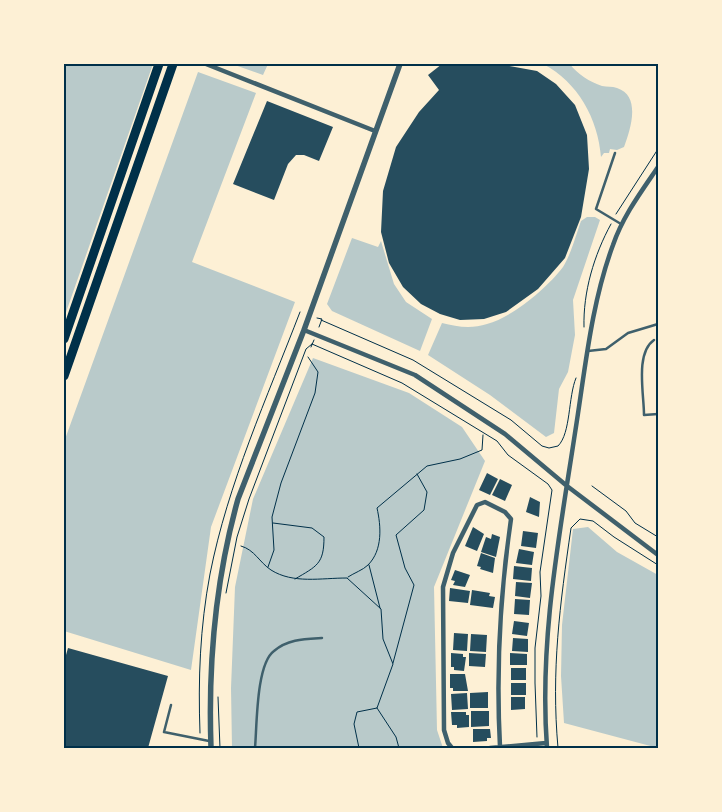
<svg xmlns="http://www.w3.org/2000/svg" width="722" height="812" viewBox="0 0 722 812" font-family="'PT Serif',serif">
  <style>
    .green { fill: #b9caca }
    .building { fill: #264d5e }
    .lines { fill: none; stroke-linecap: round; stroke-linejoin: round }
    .path { stroke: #003049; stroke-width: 1 }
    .service { stroke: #3f606c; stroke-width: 2.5 }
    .minor { stroke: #3f606c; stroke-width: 4.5 }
    .tertiary { stroke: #3f606c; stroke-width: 5.5 }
    .motorway { stroke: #003049; stroke-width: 9 }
    .neatline { fill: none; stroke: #003049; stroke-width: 2 }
  </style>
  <rect width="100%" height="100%" fill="#fdf0d5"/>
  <path class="green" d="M64,64H153L64,318Z
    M232,64H268L263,75Z
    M543,64H570C577,74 590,82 602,86C607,87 612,86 617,88C642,96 630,131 624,147L617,150L610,149L609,153H604L601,157C598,119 578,82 543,64Z
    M198,72L256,93L192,262L295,302L211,527L191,670L64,631V442Z
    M587,217H595L600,220L573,300L575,335L568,372L559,389L554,433L546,437L490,395L428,355L442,323C457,327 472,329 487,324C513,317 547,288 563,267C571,254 576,235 581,221Z
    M352,238L378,247L381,241L394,284L406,302L432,319L420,351L332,311L327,304Z
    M313,358L409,393L462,427L485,461L434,587L437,730L443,748H232L231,688L235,587L253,499Z
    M588,527L617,552L658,575V748L564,723L561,676L562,625L573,529Z"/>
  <path class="building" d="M442,64H499L537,71L556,84L575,105L587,135L589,169L581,217L565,258L538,289L506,312L484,319L460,320L440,314L421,304L403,287L389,263L381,232L383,191L396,147L419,112L439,90L428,75Z
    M267,101L333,127L319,161L304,155H296L288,164L274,200L233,184Z
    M487,473L498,479L490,495L479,490Z
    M500,479L512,485L505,501L492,495Z
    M530,497L540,502L539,517L526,512Z
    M473,527L484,534L477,551L465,546Z
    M523,531L538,533L536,548L521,546Z
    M492,534L500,537L496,557L481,552L486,537L491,539Z
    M519,549L534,552L532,565L516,563Z
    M481,553L495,558L493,573L480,569L481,567L477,566Z
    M514,566L532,568L531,581L513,579Z
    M455,570L470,575L465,587L453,585L455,581L451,580Z
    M516,582L532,583L530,598L515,596Z
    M450,588L470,591L468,603L449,601Z
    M472,590L490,593L489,596L495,597L493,608L470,605Z
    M515,599L530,600L529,615L514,614Z
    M514,621L529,623L527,636L512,634Z
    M454,633L468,634L467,651L453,650Z
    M471,634L487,635L486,652L470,651Z
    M513,638L528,639V652L512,651Z
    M68,648L168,676L148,748H64V662Z
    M451,653L463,654V657H466L464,671L454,670V667H451Z
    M469,653L486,654L485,667L469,666Z
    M510,653L527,654V665H510Z
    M511,668H526V680H511Z
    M450,674H465L468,691H453V688H450Z
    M511,683H526V695H511Z
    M488,692V708H470V693Z
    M467,693L468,709L452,710L451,694Z
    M511,697H525V709L511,710Z
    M471,711H489V726L471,727Z
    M451,712H466V715H469V727L457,728V725H452Z
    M473,729H490L491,738H487V741L473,742Z"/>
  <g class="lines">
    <path class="path" d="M616,214L658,149
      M317,318L322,319L319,327
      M321,320L413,360L511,420L542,446L549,448L558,446C571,433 568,397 576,378
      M584,327C583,292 594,255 611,224
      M312,344L402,383L497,441L508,455L548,484L552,490L540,572L541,596L535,648V683L537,737
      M311,347L314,340
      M592,486L626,511L635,523L658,537
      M273,523L312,528L324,537C324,564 317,566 295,579
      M241,546C255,550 259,562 271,570C293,584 321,578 347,578L381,609L383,639L393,664L377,708L357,712L354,724L359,748
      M369,565L380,608
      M268,567L274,550L272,517L281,483L315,393L318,372L308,357
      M348,577C354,573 363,570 368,565C383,550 381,526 377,508L427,466L460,459L482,450L483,435
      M226,593L237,537L249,499L306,349L312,344
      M393,663L414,585L405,568L396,535L424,510L427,492L417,474
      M218,697L220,748
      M377,708L396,737L399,748
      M200,733C198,679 200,627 210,574C228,483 267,398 300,312
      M558,748C551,670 560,604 571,528L580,519L593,521L614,537L658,565"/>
    <path class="service" d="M615,153L596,209L621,224
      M654,340C635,353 644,394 644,415L658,414
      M588,351L606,349L628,333L658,324
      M171,705L164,732L209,741
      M255,748C257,726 256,664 274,651C288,639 305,639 322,638"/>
    <path class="minor" d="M206,64L375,131
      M304,330L415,375L505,434L567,486L658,555
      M452,748L448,743L444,730L443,587L453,553L477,505L485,502L505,512L511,519C500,594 496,671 500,747
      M490,748L546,743
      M547,748C539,641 559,538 575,433C585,371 591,304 613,245C623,216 641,192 658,167"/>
    <path class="tertiary" d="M211,748C208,663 215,581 238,499L304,330L400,64"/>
    <path class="motorway" d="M64,339L159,64
      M64,376L173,64"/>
  </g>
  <rect width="722" height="812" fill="none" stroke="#fdf0d5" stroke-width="130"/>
  <rect x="65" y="65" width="592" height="682" class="neatline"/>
</svg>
